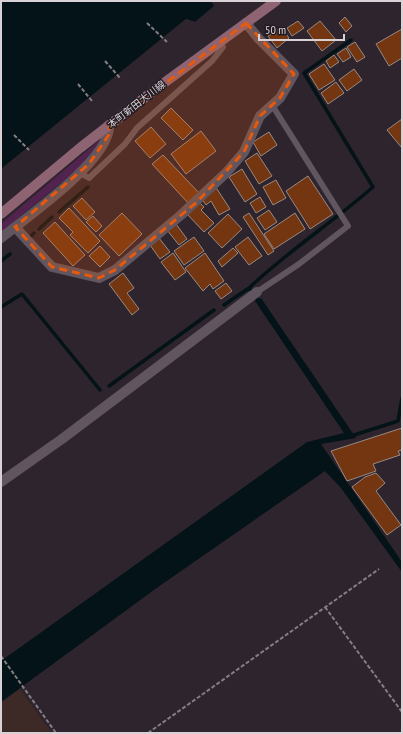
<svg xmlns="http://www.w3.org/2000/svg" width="403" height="734" viewBox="0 0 403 734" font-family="'PT Sans Narrow','Noto Sans JP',sans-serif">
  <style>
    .commercial { fill: #3d2a26 }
    .green { fill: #532350 }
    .water { fill: #031317 }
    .pier { fill: #2e242d }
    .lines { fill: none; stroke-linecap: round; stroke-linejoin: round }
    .stream { stroke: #031317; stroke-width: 3.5 }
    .building { fill: #733611; stroke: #988a83 }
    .path { stroke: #857d84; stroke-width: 2; stroke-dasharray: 4 2; stroke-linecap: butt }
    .lane { stroke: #615660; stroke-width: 6 }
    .street { stroke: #615660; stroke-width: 10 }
    .secondary { stroke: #8e6472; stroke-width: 10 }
    .marked { fill: #e8590c; fill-opacity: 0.2; stroke: #e8590c; stroke-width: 3; stroke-dasharray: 8 5; stroke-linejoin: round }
    .labels { text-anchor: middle; stroke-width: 3; stroke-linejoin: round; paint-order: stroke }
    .street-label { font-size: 10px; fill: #d8d2d7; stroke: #241b23 }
  </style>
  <rect width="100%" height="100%" fill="#2e242d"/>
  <path class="commercial" d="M20,689L44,723L52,733H1V703Z"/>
  <path class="green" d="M103,137L79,168L1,232V224Z"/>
  <path class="water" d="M1,1H221L195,22L186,19L1,169Z
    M261,298L356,438L321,444L402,562V572L341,488L325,471L158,587L1,702V661L307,442L344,433L255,301Z"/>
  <path class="pier" d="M211,1H223L196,23L187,21L1,171V169L186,19L195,22L214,6Z"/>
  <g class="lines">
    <path class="stream" d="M59,212L88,187
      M39,229L52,217
      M31,236L34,233
      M1,261L10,254
      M260,303L249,288C288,251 333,222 373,187L304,73L351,40
      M224,305L249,288
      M1,307L22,294L100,390
      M109,386L214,310
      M351,436L398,421L402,398"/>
  </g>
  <path class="building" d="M345,17L352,26L346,32L339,23Z
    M298,21L304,28L292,36L287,28Z
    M320,21L336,40L322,51L307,31Z
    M281,27L289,38L277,48L268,36Z
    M402,29V58L389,66L376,44Z
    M355,42L365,57L357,62L347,47Z
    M346,48L351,57L343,62L337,54Z
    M334,55L339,62L330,68L326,61Z
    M324,64L335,80L319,90L309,74Z
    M354,69L362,80L347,91L339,80Z
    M336,82L344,93L328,104L321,93Z
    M171,108L193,130L183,140L161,118Z
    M402,119V148L387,130Z
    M151,127L166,144L150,158L135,141Z
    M201,131L216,151L186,174L171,154Z
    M269,132L277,145L261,156L253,142Z
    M257,153L272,176L259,184L245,161Z
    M163,155L200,194L189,204L152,164Z
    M242,169L257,194L245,202L229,177Z
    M308,176L333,214L310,229L286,191Z
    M276,180L286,198L273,205L263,187Z
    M215,186L230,209L219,215L211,201L206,205L202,199Z
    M260,197L266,207L256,213L250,203Z
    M82,198L95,212L86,220L73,206Z
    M199,202L204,207L201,210L214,223L204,232L187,214Z
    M69,208L100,241L88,253L70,235L73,232L59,218Z
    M269,210L277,222L265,230L257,218Z
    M122,213L142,234L119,256L99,235Z
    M249,213L274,251L268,255L243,217Z
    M295,213L305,229L274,249L264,234Z
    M228,214L242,229L222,248L208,233Z
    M93,216L102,226L96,232L86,222Z
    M55,222L85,255L73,266L43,233Z
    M176,224L187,239L179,245L167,230Z
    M194,237L204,251L184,265L174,251Z
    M248,237L262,256L249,265L235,247Z
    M159,238L170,252L160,259L150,245Z
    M100,246L110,257L100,267L89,256Z
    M233,248L238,253L222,267L218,261Z
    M173,253L186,272L175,280L161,262Z
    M205,253L224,281L213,289L210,284L203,291L185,268Z
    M123,273L134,288L127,293L139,309L132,315L109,284Z
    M226,283L232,291L221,299L215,291Z
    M402,428V450L398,451L400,455L373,464L376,471L347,481L331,451Z
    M376,473L385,483L376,491L401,525L387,535L352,487L365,477Z"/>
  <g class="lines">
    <path class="path" d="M147,23L167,42
      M105,61L120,78
      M78,84L92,101
      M14,135L29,150
      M325,607L402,712
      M1,656L56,733
      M148,733L379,569"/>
    <path class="lane" d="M80,173L89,178L125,144L137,128L212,61L223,47L220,41
      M257,292L299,264L348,226L272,105"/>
    <path class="street" d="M15,227L52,267L99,278L115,270L181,215L226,173L244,152L260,116L280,98L294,74L259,39L246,23
      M1,238C27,217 111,159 109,125
      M1,482L62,439L257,292"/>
    <path class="secondary" d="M1,214L80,148L157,88L276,1"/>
  </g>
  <path class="marked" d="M246,23L294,74L280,98L260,116L244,152L197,202L115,270L99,278L52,267L15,227L89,164L110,133L109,125Z"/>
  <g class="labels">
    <g class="street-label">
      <text transform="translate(136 104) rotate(-38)" y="4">本町新田大川線</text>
    </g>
  </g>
  <rect width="403" height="734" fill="none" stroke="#d8d2d7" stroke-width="4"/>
  <path d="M259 34v6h85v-6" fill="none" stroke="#d8d2d7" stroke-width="2"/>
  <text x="265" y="34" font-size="12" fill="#d8d2d7" stroke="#241b23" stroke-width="3" paint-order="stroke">50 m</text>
</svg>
